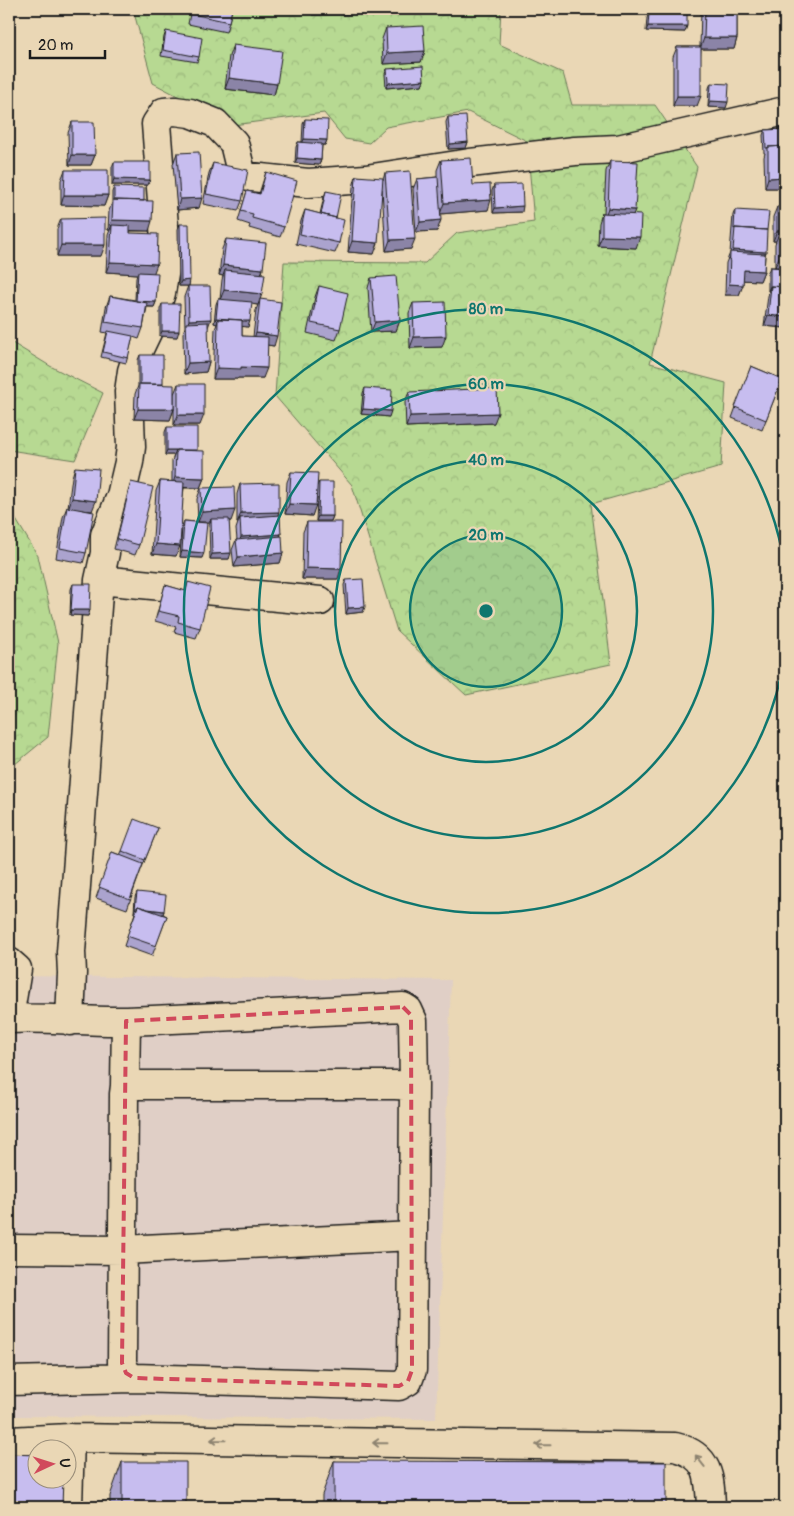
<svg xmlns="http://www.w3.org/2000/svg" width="794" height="1516" viewBox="0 0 794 1516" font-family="Pangolin,sans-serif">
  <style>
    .built { fill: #e0cfc6 }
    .forest { fill: url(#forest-crowns); stroke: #6a7a57 }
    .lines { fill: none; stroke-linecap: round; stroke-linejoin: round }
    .minor-casing { stroke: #1c1c1c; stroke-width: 31 }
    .minor { stroke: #ead7b5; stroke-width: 28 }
    .wall { fill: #aba3ce; stroke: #1c1c1c; fill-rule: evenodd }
    .shaded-wall { fill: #8b84a7; stroke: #1c1c1c }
    .building { fill: #c7bdef; stroke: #1c1c1c }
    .oneway { stroke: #8d8370 }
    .marked { fill: none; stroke: #d1495b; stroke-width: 4; stroke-dasharray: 10 6; stroke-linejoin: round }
    .ring { fill: none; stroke: #0f766e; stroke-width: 2.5 }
    .centre { fill: #0f766e; stroke: #ead7b5; stroke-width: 2.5 }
    .ring-label { font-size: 15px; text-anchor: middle; font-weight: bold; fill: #0f766e; stroke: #ead7b5; stroke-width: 4.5; stroke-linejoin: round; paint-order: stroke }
  </style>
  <defs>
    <pattern id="forest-crowns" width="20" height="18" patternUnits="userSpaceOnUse" patternTransform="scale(1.25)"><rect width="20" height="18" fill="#b7d992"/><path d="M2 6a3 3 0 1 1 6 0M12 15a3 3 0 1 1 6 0" fill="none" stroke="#9dba7d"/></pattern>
  </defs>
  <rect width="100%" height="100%" fill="#ead7b5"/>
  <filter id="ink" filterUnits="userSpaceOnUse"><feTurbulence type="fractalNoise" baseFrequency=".02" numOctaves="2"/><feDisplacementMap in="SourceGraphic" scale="10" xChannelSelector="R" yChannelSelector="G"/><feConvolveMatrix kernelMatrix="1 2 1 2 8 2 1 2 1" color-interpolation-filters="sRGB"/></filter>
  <g filter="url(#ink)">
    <path class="built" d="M9,976L451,980L436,1419L9,1416Z"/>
    <path class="forest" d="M133,9H501L499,44L563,73L572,105H655L697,167L650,363L726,383L721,467L591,504L611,664L466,695L397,631L352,485L275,396L284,262L425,263L457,233L534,222L527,141L468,112L386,127L369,143L345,139L324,113L233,125L153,83Z
      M9,341L50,366L103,393L75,460L9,450Z
      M9,508L38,556L58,643L48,737L9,769Z"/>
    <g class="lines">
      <g class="minor-casing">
        <path id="minor" d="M99,580L320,601
          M9,962L17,969L9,1018
          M9,1019C48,1017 87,1022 126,1021C219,1018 311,1011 403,1007L408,1010L413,1021L414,1086
          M70,1021L72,973L71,952L99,580L105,553V535L121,496L129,462L131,447L129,392L132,371L139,349L151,324L161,293L165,268V239L156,124L164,112L175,111L190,113L215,123L234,143L242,176L308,183L366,179L470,163L575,151L618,149L785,111
          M138,1085H395L414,1086L412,1370L408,1381L399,1386L134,1378L126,1373L122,1363L124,1094L125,1086Z
          M125,1086L126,1021
          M9,1249L122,1250L413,1236
          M9,1381L134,1378
          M9,1441L70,1438L675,1447C709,1455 710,1477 711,1507
          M68,1507L70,1438"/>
      </g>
      <use href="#minor" class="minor"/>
    </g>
    <path class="wall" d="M191,9H232L229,22L226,32L188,24Z
      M701,9H737V38L734,49H701L697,106H673V57L677,47H700Z
      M779,9H785V24H779Z
      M649,13L685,32L646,31L647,18Z
      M386,28L425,51L421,62L383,64L382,39Z
      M166,31L199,57L197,62L161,56L164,37Z
      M233,45L277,84L274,95L225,89L229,56Z
      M387,69L424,80L422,85L386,88L385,74Z
      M711,83L726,108L708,107L709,88Z
      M448,117L468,142L466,148L448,149L446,122Z
      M305,119L327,140L325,145H322L321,160L319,165L295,163L296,147L298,142H302L303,124Z
      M72,122L95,155L91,165H69L68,133Z
      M785,129V188H765L764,157L765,153H764L763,135L765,130Z
      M177,153L199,208L177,210L173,164Z
      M441,160L473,185L488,210L440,214L437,231L416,232L413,189L417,179L437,177V170Z
      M610,161L633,215L636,248L598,246L599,223L602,213H604L606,171Z
      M114,162L148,185H112V167Z
      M213,163L242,201L238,211L203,204L209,173Z
      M65,170L108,195L104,206L61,205V180Z
      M266,172L284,227L280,237L249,228L250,225L238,221L247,191L259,194Z
      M385,173L411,249L386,251L382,189L374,254L348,252L353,187L356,176L383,180Z
      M494,185L522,212L493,213L492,191Z
      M114,187L144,201L149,231H130V233L154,273L156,302L154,307H147L143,328L139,339L133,337L126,363L101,357L107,333L102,332L106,307L110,296L135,300L136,278L137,274L106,272L108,235L110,230H108L109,211L112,203V192Z
      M326,191L336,218L339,243L335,253L296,244L301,221L305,210L320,214L324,197Z
      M777,207L785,267H776L785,268V328L764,326L768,296L769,291H768V272L770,267H775V244L776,241H773V217Z
      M735,210L766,252L765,255L764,271L760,281L743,280V285L739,295H725L726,263L730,253L733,215Z
      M61,219L101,256H57V229Z
      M180,224L189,286H179L178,229Z
      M226,239L263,269L262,273L260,299L274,346L267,345L263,378H238L237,379H213L215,329L217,324L214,323L216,304L218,299H220L222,280L223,276L219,275L222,249ZM251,304L258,305L256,310L253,337L242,336V326L248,327Z
      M371,278L400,320L396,331L371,332L368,288Z
      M188,286L209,362L206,372L184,374L183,333L185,327L184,297Z
      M319,286L340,329L336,340L307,333L315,297Z
      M413,303L442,347L410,348L409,313Z
      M162,304L177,337L160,336V309Z
      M140,355L163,384L174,409L170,420L134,419L135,394L138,386V360Z
      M751,366L782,379L762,430L732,418Z
      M178,384L200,425H174V394Z
      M365,388L389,417L361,414L363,393Z
      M409,392L494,423L406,427L405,402Z
      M167,427L196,451L204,478L200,488H184L176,556L152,554L156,491L160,481L172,482V461L174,455H165V432Z
      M75,467L92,511L86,510V553L83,563L56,558L63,517L67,507H68L72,477Z
      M291,472L317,486L319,482L333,516L331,521H316L317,498L312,516L285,514L287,482Z
      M131,482L139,545L135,555L114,549L128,492Z
      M240,484L279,512L278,515L281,534L280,536L283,553L280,563L234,567L232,550L236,540H237L236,529L238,523H237V494Z
      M201,488L231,521H229V559H210L209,524L210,522H199L202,558L180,557L182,526L184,521L198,522L197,499Z
      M307,522L341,569L338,579H302L303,532Z
      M346,580L363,612L346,614L344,585Z
      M188,582L200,628L196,638L174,632L176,627L155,621L162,596L165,585L185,591Z
      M73,584L90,610L88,616L70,615L71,589Z
      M158,828L141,870L127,909L96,898L112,852L120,855L122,851Z
      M137,892L164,911L163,914L167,916L152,956L124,946L135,913H134L135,897Z
      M334,1461L666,1507H322V1495Z
      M122,1462L186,1507H110V1496Z"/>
    <path class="shaded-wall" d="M314,9H352L350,14L312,15Z
      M360,9L385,11L383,16L358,14Z
      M781,19H785V24H779Z
      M648,26H687L685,32L646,31Z
      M704,38H737L734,49H700Z
      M425,51L421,62L383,64L387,53Z
      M229,78L277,84L274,95L225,89Z
      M424,80L422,85L386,88L388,83Z
      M677,96H701L697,106H673Z
      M710,101L728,102L726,108L708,107Z
      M304,139L327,140L325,145L302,144Z
      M468,142L466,148L448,149L450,144Z
      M72,155H95L91,165H69Z
      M297,158L321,160L319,165L295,163Z
      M785,177V188H765L768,178Z
      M114,179L150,180L148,185H112Z
      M64,195H108L104,206L61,205Z
      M202,198L199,208L177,210L180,199Z
      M491,200L488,210L440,214L444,203Z
      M523,206L522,212L493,213L495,208Z
      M608,208L635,210L631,220L604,219Z
      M112,220L152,221L149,231L112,230V225L110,230H108Z
      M441,220L437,231L416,232L420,222Z
      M785,230V241L779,233L776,241H773L777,231Z
      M602,236L640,237L636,248L598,246Z
      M415,239L411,249L386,251L390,240Z
      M352,241L378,243L374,254L348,252Z
      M61,245H105L101,256H57Z
      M733,250L766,252L762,262L729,260Z
      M779,257H785V267H775Z
      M110,262L157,264L153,275L106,272Z
      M223,265L263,269L259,279L225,270L223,276L219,275Z
      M744,270L764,271L760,281L740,280Z
      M190,280L189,286H179L181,281Z
      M729,284L743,285L739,295H725Z
      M770,286H771L769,291H768Z
      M224,290L262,294L258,305L220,300Z
      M136,301L156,302L154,307L134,306Z
      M768,315L785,317V328L764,326Z
      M216,318L250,321L248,327L218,324V319L217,324L214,323Z
      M211,319L207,330L187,326L189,320Z
      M400,320L396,331L371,332L375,322Z
      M162,331H179L177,337L160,336Z
      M256,333L277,336L274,346L252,343Z
      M446,336L442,347L410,348L414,337Z
      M209,362L206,372L184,374L188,363Z
      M241,367L267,368L263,378H238L237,379H213L217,368Z
      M138,409H174L170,420L134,419Z
      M363,409L391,411L389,417L361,414Z
      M498,413L494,423L406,427L410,416Z
      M178,415H204L200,425H174Z
      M167,450H197H176L174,455H165Z
      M175,477L204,478L200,488L172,487Z
      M72,498L96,501L92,511L68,509Z
      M289,504L316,505L312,516L285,514Z
      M235,510L231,521L211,522V519L210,522H198L202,512Z
      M279,512L275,523L240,518L238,523H237L241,513Z
      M318,516H333L331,521H316Z
      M281,534L277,544L237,547L241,537Z
      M156,544L180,546L176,556L152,554Z
      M182,551L204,553L202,558L180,557Z
      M231,553L229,559H210L212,554Z
      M283,553L280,563L234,567L238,557Z
      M306,568L341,569L338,579H302Z
      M365,607L363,612L346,614L348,608Z
      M71,610H90L88,616L70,615Z
      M135,908L164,911L162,916L134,913Z"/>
    <path class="building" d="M193,9H232L229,22L192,14Z
      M361,9H385V11Z
      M705,9H737V38H704Z
      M781,9H785V19H781Z
      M649,13L687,14V26H648Z
      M423,26L425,51L387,53L386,28Z
      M166,31L202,38L199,57L163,50Z
      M233,45L282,51L277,84L229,78Z
      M677,47H701V96H677Z
      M423,66L424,80L388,83L387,69Z
      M711,83L729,84L728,102L710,101Z
      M466,116L468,142L450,144L448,117Z
      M305,119L328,120L327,140L304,139Z
      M72,122H94L95,155H72Z
      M785,129V146L768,147V148H766L765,130Z
      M298,142L322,144L321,160L297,158Z
      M785,146V177L768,178V147Z
      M199,152L202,198L180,199L177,153Z
      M471,158L473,185L490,184L491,200L444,203L441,160Z
      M610,161L638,162L635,210L608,208Z
      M114,162H150V180L114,179Z
      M213,163L248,170L242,201L206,194Z
      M65,170H108V195H64Z
      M410,171L415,239L390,240L385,173Z
      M266,172L297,181L284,227L252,218L253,214L241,211L247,191L260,194Z
      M356,176L383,178L378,243L352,241Z
      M438,177L441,220L420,222L417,179Z
      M522,184L523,206L495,208L494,185Z
      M114,187L144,188V201L114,200Z
      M326,191L341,194L336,218L321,214Z
      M113,200L153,201L152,221L112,220Z
      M777,207H785V230L777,231Z
      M305,210L344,220L339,243L300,234Z
      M735,210L769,212L767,230L735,228L734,229Z
      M602,213L641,215L640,237L602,236Z
      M105,218V245H61V219Z
      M180,224H189L190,280L181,281Z
      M112,225L130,226V233L158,234L157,264L110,262Z
      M735,228L767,230L766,252L733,250Z
      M779,233H785V257H779Z
      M226,239L266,243L263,269L223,265Z
      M730,252L765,254L764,271L744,270L743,285L729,284Z
      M770,267L785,268V287L770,286Z
      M225,270L265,274L262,294L224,290Z
      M138,272L158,273L156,302L136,301Z
      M396,276L400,320L375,322L371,278Z
      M188,286H210L211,319L189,320Z
      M319,286L348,293L340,329L311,323Z
      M771,286L785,287V317L768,315Z
      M110,296L147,303L143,328L105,322Z
      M218,299L252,302L250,321H242V320L216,318Z
      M260,299L281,302L277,336L256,333Z
      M445,302L446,336L414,337L413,303Z
      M162,304H180L179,331H162Z
      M218,319L242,320V336L268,337L267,368L241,367V369L217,368Z
      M208,322L209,362L188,363L186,323Z
      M108,331L133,336L128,358L103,352Z
      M140,355H163V384H140Z
      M751,366L782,379L766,420L735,407Z
      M139,384L174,385V409H138Z
      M178,384H204V415H178Z
      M365,388L392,390L391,411L363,409Z
      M497,388L498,413L410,416L409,392Z
      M167,427H197V450H167Z
      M176,450L204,451V478L175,477Z
      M75,467L99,469L96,501L72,498Z
      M291,472L318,473L316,505L289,504Z
      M160,481L184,482L180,546L156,544Z
      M131,482L153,487L139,545L117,539Z
      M319,482H333V516H318Z
      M279,483V512L241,513L240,484Z
      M234,487L235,510L202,512L201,488Z
      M67,507L94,512L86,553L60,548Z
      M280,515L281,534L241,537L240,518Z
      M211,519H229L231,553L212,554Z
      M184,521L207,523L204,553L182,551Z
      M307,522H342L341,569L306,568Z
      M282,536L283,553L238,557L236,540Z
      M363,579L365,607L348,608L346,580Z
      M188,582L210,588L200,628L178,622L179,616L158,611L165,585L186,591Z
      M73,584H91L90,610H71Z
      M134,819L158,828L145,860L122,851Z
      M112,852L143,864L130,899L99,887Z
      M137,892L166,895L164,911L148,909L138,906L137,908H135Z
      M138,906L167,916L156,946L127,936Z
      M9,1454L38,1455V1478H63L62,1507H9Z
      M334,1461L666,1462V1507H334Z
      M122,1462H186V1507H122Z"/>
    <defs><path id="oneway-shaft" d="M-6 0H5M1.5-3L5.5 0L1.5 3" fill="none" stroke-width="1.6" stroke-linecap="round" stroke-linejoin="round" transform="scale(1.25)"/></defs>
    <g class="oneway">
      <use href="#oneway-shaft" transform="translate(218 1440) rotate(-179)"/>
      <use href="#oneway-shaft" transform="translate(380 1443) rotate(-179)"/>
      <use href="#oneway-shaft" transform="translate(543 1445) rotate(-179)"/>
      <use href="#oneway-shaft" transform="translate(700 1461) rotate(-128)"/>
    </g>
  </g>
  <path class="marked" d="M403,1007L411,1015L412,1370L408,1381L399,1386L134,1378L126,1373L122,1363L126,1021Z"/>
  <circle cx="486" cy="611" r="76" fill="#0f766e" fill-opacity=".12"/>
  <g class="ring">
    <circle cx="486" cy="611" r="76"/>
    <circle cx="486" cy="611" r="151"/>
    <circle cx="486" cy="611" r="227"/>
    <path d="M785 653A302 302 0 1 1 785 569"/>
  </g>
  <circle cx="486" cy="611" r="8" class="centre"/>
  <g class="ring-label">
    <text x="486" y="314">80 m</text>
    <text x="486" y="389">60 m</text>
    <text x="486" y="465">40 m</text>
    <text x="486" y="540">20 m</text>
  </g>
  <rect width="794" height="1516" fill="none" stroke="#ead7b5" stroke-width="30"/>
  <rect x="15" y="15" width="764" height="1486" fill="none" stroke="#1c1c1c" stroke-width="2" filter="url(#ink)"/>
  <g transform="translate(52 1464) rotate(86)"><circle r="24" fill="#ead7b5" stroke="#988c78"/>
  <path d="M0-4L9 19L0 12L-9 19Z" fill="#d1495b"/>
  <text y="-8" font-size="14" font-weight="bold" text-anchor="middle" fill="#1c1c1c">U</text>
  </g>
  <path d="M30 50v8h75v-8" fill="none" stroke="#1c1c1c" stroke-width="2.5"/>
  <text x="38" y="50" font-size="15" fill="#1c1c1c" stroke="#ead7b5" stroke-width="4" paint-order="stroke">20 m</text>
</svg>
